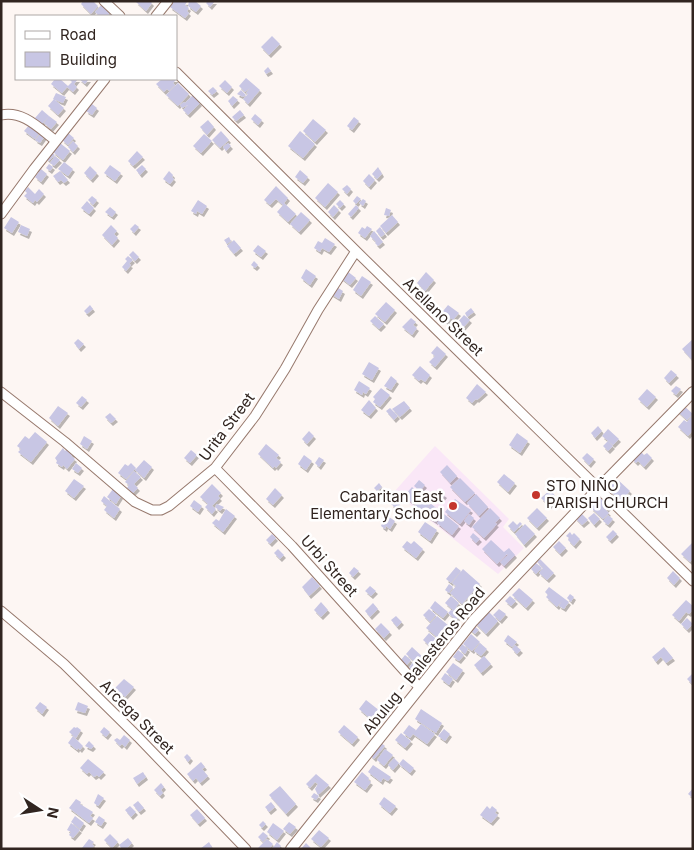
<svg xmlns="http://www.w3.org/2000/svg" width="694" height="850" viewBox="0 0 694 850" font-family="Inter,sans-serif">
  <style>
    .education { fill: #fae7f7 }
    .building { fill: #c8c6e4; filter: url(#shadow) }
    .lines { fill: none; stroke-linecap: round; stroke-linejoin: round }
    .minor-casing { stroke: #97796d; stroke-width: 11 }
    .major-casing { stroke: #97796d; stroke-width: 12 }
    .minor { stroke: #fff; stroke-width: 9 }
    .major { stroke: #fff; stroke-width: 10 }
    .poi-dot { fill: #c4362d; stroke: #fff; stroke-width: 2 }
    .labels { text-anchor: middle; stroke-width: 5; stroke-linejoin: round; paint-order: stroke }
    .street-label { font-size: 15px; fill: #312520; stroke: #fff }
    .poi-label { font-size: 15px; fill: #312520; stroke: #fff; text-anchor: start }
  </style>
  <defs>
    <filter id="shadow"><feDropShadow dx="2" dy="3" stdDeviation="0" flood-color="#0004"/></filter>
  </defs>
  <rect width="100%" height="100%" fill="#fdf6f3"/>
  <path class="education" d="M435,446L509,519L503,527L524,548L498,574L394,492Z"/>
  <path class="building" d="M83,1H93L98,6L91,14L81,4Z
    M137,1H150L152,3L146,11L136,2Z
    M174,1L187,2L185,5L189,8L187,11L189,13L185,18L170,7Z
    M189,1H195L201,6L196,12L188,6Z
    M208,1H215L210,7L206,3Z
    M102,4L111,12L107,16H99L95,12Z
    M272,36L280,44L269,55L261,47Z
    M268,67L271,71L266,74L264,71Z
    M246,78L260,90L248,104L243,99L248,94L246,93L250,88L245,92L239,86Z
    M55,79H60L68,86L72,82L70,80L71,79H78L74,84L77,87L73,92L67,87L62,93L51,84Z
    M79,79H89L85,84Z
    M162,79H177L173,83L175,85L169,91L167,89L164,92L156,84Z
    M225,80L232,87L227,93L219,86Z
    M178,83L189,94L178,106L166,95Z
    M213,87L217,91L212,95L208,91Z
    M241,90L246,95L243,97L237,94Z
    M56,93L66,97L63,103L53,99Z
    M193,95L200,103L188,115L183,110L188,105L182,108L180,105L184,102L185,103Z
    M233,96L238,100L232,106L228,101Z
    M54,99L64,108L58,115L48,106Z
    M92,104L97,108L92,115L86,111Z
    M42,110L49,116L42,124L35,118Z
    M240,110L244,115L236,121L232,117Z
    M255,114L262,120L258,125L251,119Z
    M49,116L57,122L51,129L44,123Z
    M354,117L359,121L352,130L347,126Z
    M313,119L326,130L315,142L303,131Z
    M208,120L214,127L207,135L200,127Z
    M30,124L40,132L35,139L24,131Z
    M221,131L229,140L220,148L212,140Z
    M300,131L315,144L303,158L288,146Z
    M41,133L45,136L40,143L35,140Z
    M68,133L74,138L68,145L62,140Z
    M204,134L212,141L201,153L193,146Z
    M73,141L78,146L73,152L68,147Z
    M60,143L70,151L63,160L53,152Z
    M228,143L231,146L226,151L223,147Z
    M137,151L143,157L133,166L128,161Z
    M51,152L55,155L49,161L46,158Z
    M55,156L60,160L54,166L50,163Z
    M64,162L73,169L68,176L58,169Z
    M49,164L53,167L50,171L46,168Z
    M110,165L121,173L115,181L104,173Z
    M142,165L146,169L140,175L136,170Z
    M90,166L97,173L91,180L84,173Z
    M378,167L382,174L377,179L372,174Z
    M41,169L47,174L41,182L35,177Z
    M300,170L308,177L303,183L295,177Z
    M60,171L68,180L64,183L61,180L58,182L53,176Z
    M169,171L173,175L172,177L174,179L170,184L163,179Z
    M369,174L375,180L369,187L363,181Z
    M328,183L338,192L325,207L315,198Z
    M347,185L351,189L347,194L342,189Z
    M276,186L288,198L284,203L296,214L288,222L277,212L283,205L276,199L270,205L264,200Z
    M28,187L35,194L39,189L44,194L37,202L35,200L33,203L24,196L27,193L25,191Z
    M92,196L97,200L93,205L88,200Z
    M357,196L361,199L356,204L353,201Z
    M363,199L366,201L363,206L359,203Z
    M198,200L207,206L202,214L197,211L196,214L191,211Z
    M340,200L344,204L340,208L336,204Z
    M87,201L94,208L89,214L81,208Z
    M334,205L339,210L333,217L328,212Z
    M356,205L359,208L351,217L348,214Z
    M110,207L116,212L112,217L105,212Z
    M386,208L391,210L389,216L384,215Z
    M301,212L310,220L299,232L290,224Z
    M392,215L398,222L386,233L380,226Z
    M11,217L19,222L12,233L4,228Z
    M135,224L139,227L134,233L130,229Z
    M21,225L30,229L27,236L18,232Z
    M111,225L117,231L114,234L118,238L112,245L102,235Z
    M367,226L372,229L365,238L358,233L362,227L365,229Z
    M380,227L385,234L381,237L376,231Z
    M374,231L383,242L378,246L375,243L376,242L370,236Z
    M229,237L231,241L227,244L224,240Z
    M325,238L335,244L329,252L322,248L320,252L314,248L318,241L322,243Z
    M234,240L241,248L234,254L227,246Z
    M258,245L266,251L261,257L253,251Z
    M133,251L139,257L135,261L129,255Z
    M128,256L133,260L129,264L131,265L126,271L122,267L127,261L125,259Z
    M254,261L258,265L255,268L251,265Z
    M306,269L316,276L310,285L301,278Z
    M347,271L356,278L350,285L341,278Z
    M426,272L434,280L425,291L417,283Z
    M362,276L371,282L361,296L353,290Z
    M335,286L343,291L339,299L331,294Z
    M418,286L425,292L420,297L413,291Z
    M386,302L395,310L385,322L375,314Z
    M90,305L93,309L87,314L84,311Z
    M448,305L459,313L453,320L451,318L447,323L439,316Z
    M471,308L474,312L467,317L465,313Z
    M464,315L470,320L462,329L456,324Z
    M375,316L384,324L379,329L370,321Z
    M411,318L416,322L413,325L417,328L412,335L402,327Z
    M78,339L84,344L79,349L74,343Z
    M693,339V361L682,349Z
    M437,346L446,354L435,367L429,362L435,356L431,353Z
    M369,362L379,368L372,380L362,374Z
    M420,366L430,375L425,382L421,379L419,381L412,375Z
    M671,370L677,375L669,383L664,378Z
    M391,376L397,381L391,390L384,386Z
    M359,381L370,388L366,394L363,392L362,395L354,390Z
    M477,384L486,392L477,400L476,399L472,403L466,398Z
    M676,386L681,389L676,395L671,391Z
    M381,388L390,395L380,407L373,402L375,399L373,397Z
    M647,389L656,397L647,407L638,399Z
    M82,396L87,400L81,407L76,403Z
    M369,400L376,408L369,416L361,410Z
    M404,401L410,408L400,417L392,409Z
    M683,405L693,414L687,420L677,411Z
    M58,406L68,413L58,426L49,418Z
    M390,408L398,416L394,420L386,411Z
    M110,413L116,419L111,423L105,417Z
    M693,415V430L688,436L678,427L684,420L687,422Z
    M598,426L602,431L595,438L591,433Z
    M608,429L619,439L613,445L602,436Z
    M309,431L314,436L307,444L302,439Z
    M35,432L47,442L31,462L18,452L21,449L17,446L25,436L29,439Z
    M218,432L222,438L215,443L211,437Z
    M517,433L528,441L520,453L509,445Z
    M84,436L92,441L87,449L80,444Z
    M608,441L613,446L608,451L603,446Z
    M266,444L279,455L276,458L281,462L276,468L275,466L273,468L258,454Z
    M63,448L65,451L67,449L73,454L71,456L75,459L67,469L63,465L62,467L56,463L57,461L55,458Z
    M191,450L197,455L190,463L184,458Z
    M640,451L644,455L647,453L652,458L644,467L638,461L636,463L632,459Z
    M587,453L594,459L589,465L582,458Z
    M304,455L312,461L306,470L298,464Z
    M319,457L324,460L319,467L315,463Z
    M144,460L152,467L144,478L135,470Z
    M76,463L82,468L78,473L72,469Z
    M131,463L136,468L126,479L118,473L125,464L128,466Z
    M447,465L457,476L450,483L440,472Z
    M134,471L141,477L134,484L138,488L133,493L127,488L129,485L125,482Z
    M504,474L515,483L508,492L497,482Z
    M460,478L475,493L465,502L450,487Z
    M616,478L630,491L621,501L607,488Z
    M74,479L84,486L74,498L65,491Z
    M419,480L425,485L420,491L414,486Z
    M379,483L382,487L377,491L374,488Z
    M212,484L221,493L218,496L220,498L212,506L216,509L212,514L205,507L208,504L200,497Z
    M412,487L421,495L414,504L404,496Z
    M275,488L282,495L273,505L266,499Z
    M113,489L121,496L116,504L107,497Z
    M550,490L557,498L549,506L541,498Z
    M441,492L445,495L441,500L437,496Z
    M598,493L610,506L606,510L609,513L603,519L591,508L596,501L593,498Z
    M476,494L488,507L479,516L467,503Z
    M104,496L120,509L114,518L104,510L107,506L101,501Z
    M423,496L431,503L423,514L414,507Z
    M639,497L644,501L640,504L636,500Z
    M455,499L471,510L460,524L445,512Z
    M194,500L202,506L198,512L190,506Z
    M394,500L400,504L397,509L391,504Z
    M217,504L224,507L220,511L215,507Z
    M431,504L443,513L436,522L424,514Z
    M490,508L500,518L495,523L497,524L484,538L472,527Z
    M537,508L547,518L537,528L527,518Z
    M226,509L235,516L223,532L212,523L216,519L219,521Z
    M581,513L588,520L582,525L575,518Z
    M594,513L600,519L594,525L588,518Z
    M444,514L459,526L452,535L437,523Z
    M469,514L474,518L469,525L464,521Z
    M386,515L395,521L390,529L386,526L385,529L381,526Z
    M608,515L613,519L608,525L603,521Z
    M513,521L517,525L520,522L522,524L514,532L508,526Z
    M425,522L437,530L430,541L418,532Z
    M525,524L535,534L524,545L515,534Z
    M613,530L617,534L610,541L606,537Z
    M570,532L572,535L574,533L580,539L574,546L568,540L569,538L566,536Z
    M473,533L480,539L476,543L470,537Z
    M272,534L276,538L270,544L266,540Z
    M491,540L504,552L509,548L515,555L504,566L500,562L508,555L507,554L497,564L482,549Z
    M407,541L411,544L414,541L423,549L416,558L402,547Z
    M559,541L566,548L560,554L553,547Z
    M693,542V559L690,562L681,554Z
    M278,549L284,555L280,559L274,553Z
    M540,559L554,573L547,580L539,573L543,568L537,562Z
    M536,563L542,568L536,574L531,569Z
    M354,567L359,571L353,577L349,573Z
    M456,567L461,571L451,583L446,579Z
    M463,569L480,584L462,604L450,593L456,586L452,583Z
    M673,571L680,578L674,585L667,578Z
    M312,577L320,586L309,596L302,587Z
    M449,584L453,587L449,593L445,590Z
    M370,586L376,591L371,596L365,591Z
    M549,587L569,602L564,609L559,606L562,601L557,607L546,597L548,595L545,592Z
    M519,588L533,600L526,608L512,595Z
    M570,594L574,597L571,602L567,598Z
    M451,596L459,603L456,607L462,612L456,620L448,613L451,610L454,611L445,603Z
    M510,596L516,601L511,606L505,601Z
    M686,600L693,606V610L689,614L686,612L679,621L672,615Z
    M435,601L448,612L443,618L430,608Z
    M321,602L328,610L321,617L314,610Z
    M373,603L378,609L370,617L365,611Z
    M429,609L436,615L430,622L423,615Z
    M499,609L506,614L500,621L493,615Z
    M487,610L498,621L486,634L475,623Z
    M396,616L402,622L397,627L391,620Z
    M437,616L449,626L438,638L426,628Z
    M687,618L693,624L687,630L681,624Z
    M381,623L390,632L384,638L375,629Z
    M473,625L479,630L475,634L469,629Z
    M429,633L439,641L433,649L423,640Z
    M471,634L480,642L472,651L463,644Z
    M508,635L517,642L512,647L504,641Z
    M480,643L487,649L481,656L474,651Z
    M462,644L468,649L465,654L459,649Z
    M515,645L521,650L517,654L512,649Z
    M412,647L425,659L419,666L406,654Z
    M664,647L673,658L666,663L661,657L656,662L652,657Z
    M458,650L464,655L459,661L453,657Z
    M405,655L411,660L405,667L400,661Z
    M484,656L491,664L481,673L474,665Z
    M413,662L420,667L415,673L409,668Z
    M453,663L463,670L456,680L446,672Z
    M445,673L453,679L449,685L441,679Z
    M693,673V685L687,679Z
    M124,679L134,687L125,697L115,688Z
    M366,700L380,711L372,720L359,709Z
    M40,702L47,707L42,714L35,708Z
    M78,702L88,706L85,713L75,710Z
    M421,709L442,723L436,733L415,719Z
    M421,724L435,734L427,744L413,734Z
    M344,725L358,737L352,744L338,732Z
    M409,725L416,730L410,738L403,733Z
    M74,727L76,728L77,727L81,730L76,738L69,732Z
    M104,727L110,732L106,737L100,732Z
    M444,729L450,734L445,741L438,736Z
    M401,733L411,741L405,748L395,740Z
    M124,735L130,740L125,747L122,744L120,746L114,740L117,738L120,740Z
    M73,736L83,746L80,750L78,748L77,750L68,743Z
    M89,741L94,746L91,749L85,746Z
    M380,742L385,746L374,759L370,755Z
    M385,749L393,755L384,766L377,760Z
    M187,754L191,758L188,762L184,757Z
    M394,758L399,763L393,770L388,765Z
    M88,759L104,772L99,777L97,775L94,777L89,772L87,774L80,768Z
    M403,759L414,768L410,773L399,764Z
    M201,762L205,767L202,769L208,776L200,783L196,778L193,781L187,774Z
    M373,765L391,777L388,781L383,778L381,782L368,772Z
    M143,772L146,777L137,784L133,778Z
    M362,772L369,778L368,780L371,782L365,790L354,782Z
    M316,774L329,785L318,795L315,789L318,784L315,782L310,788L306,784Z
    M161,783L164,787L161,790L163,793L160,796L154,790Z
    M280,786L296,804L286,814L269,795Z
    M693,788V798L688,794Z
    M314,793L319,796L316,800L311,797Z
    M98,794L104,798L98,806L94,803Z
    M384,797L396,806L390,813L379,804Z
    M76,799L81,802L80,804L93,812L90,816L93,818L89,823L69,808Z
    M138,801L144,808L139,812L133,805Z
    M271,802L275,807L269,812L265,807Z
    M130,806L136,812L131,817L125,810Z
    M487,806L490,809L492,806L497,810L495,813L498,815L491,823L480,815Z
    M197,809L205,818L198,824L190,815Z
    M75,816L84,823L80,829L71,822Z
    M99,816L105,820L101,826L95,822Z
    M263,821L266,824L262,828L259,825Z
    M289,822L296,827L290,834L283,829Z
    M71,823L80,830L73,838L69,835L71,832L67,830Z
    M273,823L284,831L277,840L267,832Z
    M319,830L329,838L321,847L311,839Z
    M263,832L268,836L263,842L258,837Z
    M110,834L118,842L112,848L104,840Z
    M128,838L132,843L126,849H122L119,845Z
    M89,839L94,842L92,844L94,846L92,849H83L82,848Z
    M267,839L273,844L269,849L258,848Z
    M209,842L213,849H200Z
    M277,842L281,846L278,849H272Z
    M306,843L312,849H301Z"/>
  <g class="lines">
    <g class="minor-casing">
      <path id="minor" d="M104,1L120,16
        M156,16L168,1
        M176,72L356,251L693,581
        M1,115C23,110 40,129 56,141
        M1,214L34,169L105,79
        M1,392L65,442L135,502L152,510H161L169,506L215,468L255,416L285,369L318,310L356,251
        M215,468L292,546L419,687
        M1,611L64,664L138,737L246,849"/>
    </g>
    <g class="major-casing">
      <path id="major" d="M291,849L473,621L598,489L693,392"/>
    </g>
    <use href="#minor" class="minor"/>
    <use href="#major" class="major"/>
  </g>
  <g class="poi-dot">
    <circle cx="536" cy="495" r="5"/>
    <circle cx="453" cy="506" r="5"/>
  </g>
  <g class="labels">
    <g class="street-label">
      <text transform="translate(443 317) rotate(44)" y="5">Arellano Street</text>
      <text transform="translate(227 427) rotate(-53)" y="5">Urita Street</text>
      <text transform="translate(329 566) rotate(48)" y="5">Urbi Street</text>
      <text transform="translate(424 661) rotate(-51)" y="5">Abulug - Ballesteros Road</text>
      <text transform="translate(137 717) rotate(45)" y="5">Arcega Street</text>
    </g>
    <g class="poi-label">
      <text x="546" y="491">STO NIÑO<tspan x="546" dy="17">PARISH CHURCH</tspan></text>
      <text x="443" y="502" text-anchor="end">Cabaritan East<tspan x="443" dy="17">Elementary School</tspan></text>
    </g>
  </g>
  <rect width="694" height="850" fill="none" stroke="#312520" stroke-width="5"/>
  <rect x="15" y="15" width="162" height="65" fill="#ffffff" stroke="#ada8a6"/>
  <rect x="25" y="31" width="25" height="8" fill="#ffffff" stroke="#ada8a6"/>
  <text x="60" y="40" font-size="15" fill="#312520">Road</text>
  <rect x="25" y="52" width="25" height="15" fill="#c8c6e4" stroke="#ada8a6"/>
  <text x="60" y="65" font-size="15" fill="#312520">Building</text>
  <g transform="translate(40 810) rotate(102)" stroke="#ffffff" stroke-width="4" paint-order="stroke">
  <path d="M0-4L9 19L0 12L-9 19Z" fill="#312520"/>
  <text y="-8" font-size="14" font-weight="bold" text-anchor="middle" fill="#312520">N</text>
  </g>
</svg>
